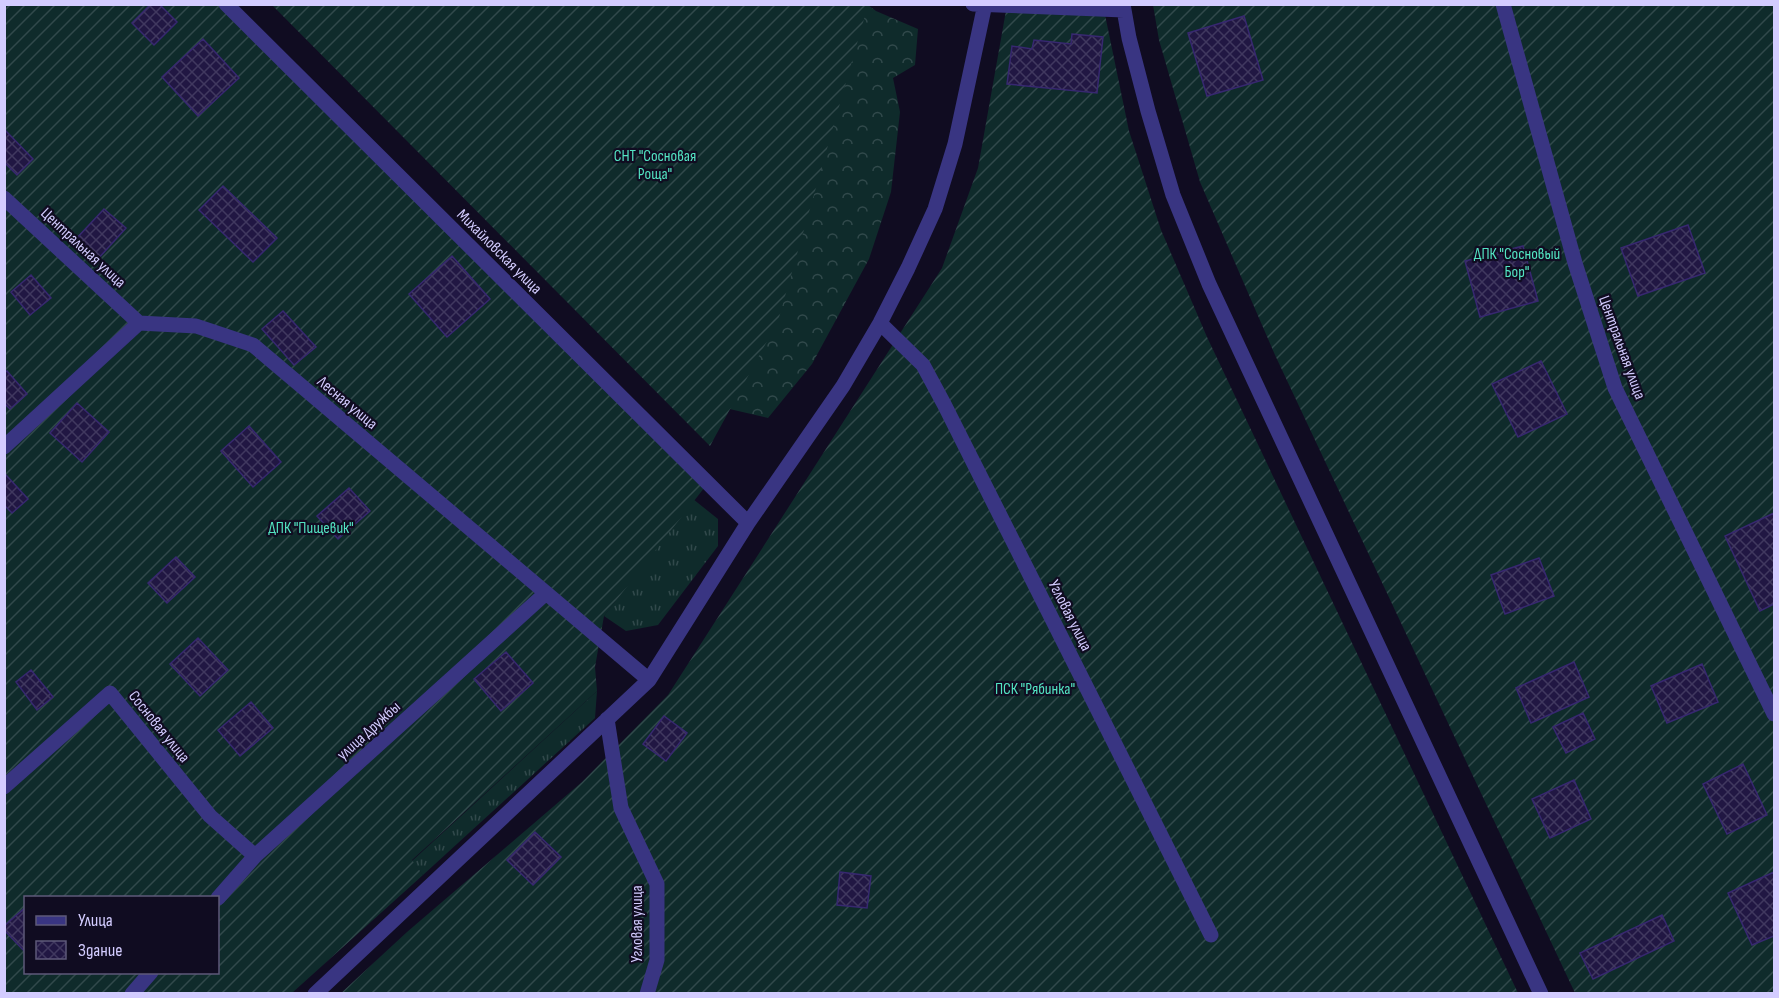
<svg xmlns="http://www.w3.org/2000/svg" width="1779" height="998" viewBox="0 0 1779 998" font-family="'Sofia Sans Condensed',sans-serif">
  <style>
    .grass { fill: url(#grass-tufts) }
    .forest { fill: url(#forest-crowns) }
    .garden { fill: url(#garden-furrows); fill-rule: evenodd }
    .building { fill: url(#building-cross-hatch); stroke: #372870; stroke-width: 1.5 }
    .lines { fill: none; stroke-linecap: round; stroke-linejoin: round }
    .minor { stroke: #393582; stroke-width: 15 }
    .labels { text-anchor: middle; stroke-width: 4.5; stroke-linejoin: round; paint-order: stroke }
    .park-label { font-size: 16px; fill: #53e4c2; stroke: #100c21 }
    .street-label { font-size: 16px; fill: #d3ccff; stroke: #100c21 }
  </style>
  <defs>
    <pattern id="grass-tufts" width="24" height="20" patternUnits="userSpaceOnUse" patternTransform="scale(1.5)"><rect width="24" height="20" fill="#0f2b2b"/><path d="M3 7l-1-3M5 7V3M7 7l1-3M15 17l-1-3M17 17v-4M19 17l1-3" fill="none" stroke="#31494b"/></pattern>
    <pattern id="forest-crowns" width="20" height="18" patternUnits="userSpaceOnUse" patternTransform="scale(1.5)"><rect width="20" height="18" fill="#0f2b2b"/><path d="M2 6a3 3 0 1 1 6 0M12 15a3 3 0 1 1 6 0" fill="none" stroke="#31494b"/></pattern>
    <pattern id="garden-furrows" width="10" height="10" patternUnits="userSpaceOnUse" patternTransform="scale(1.5)"><rect width="10" height="10" fill="#0f2b2b"/><path d="M-1 1l2-2M0 10L10 0M9 11l2-2" fill="none" stroke="#31494b"/></pattern>
    <pattern id="building-cross-hatch" width="8" height="8" patternUnits="userSpaceOnUse" patternTransform="scale(1.5)"><rect width="8" height="8" fill="#211743"/><path d="M0 0l8 8M0 8l8-8" fill="none" stroke="#40385f"/></pattern>
  </defs>
  <rect width="100%" height="100%" fill="#100c21"/>
  <path class="grass" d="M693,499L718,519V546L658,625L626,631L604,616Z
    M597,691L595,718L423,875L412,861Z"/>
  <path class="forest" d="M742,5H868L876,11L918,29L915,65L893,78L900,112L891,192L869,259L812,364L768,418L721,407Z"/>
  <path class="garden" d="M5,5H226L708,483L604,616L595,667L597,691L412,860L423,875L292,993L5,994ZM26,898H218V972H26Z
    M272,5H868L778,321L710,446Z
    M1007,5H1103L1129,131L1161,230L1207,337L1518,993L340,994L407,932L582,782L668,695L942,268L978,168Z
    M1153,5H1774V993H1575L1275,355L1200,182L1159,40Z"/>
  <path class="building" d="M151,4H159L177,22L154,45L132,23Z
    M1244,16L1263,80L1207,96L1188,33Z
    M1072,34L1103,37L1097,93L1007,84L1012,46L1032,49L1034,40L1071,44Z
    M203,39L239,78L198,116L162,77Z
    M5,130L33,159L17,175L4,162Z
    M223,186L277,238L253,262L199,210Z
    M104,209L126,228L97,260L75,240Z
    M1688,225L1705,273L1638,296L1621,248Z
    M1523,246L1538,301L1480,317L1465,261Z
    M452,256L490,299L447,337L409,294Z
    M31,275L51,298L30,315L11,292Z
    M283,311L316,347L294,365L262,329Z
    M1541,361L1567,414L1518,437L1492,384Z
    M7,371L27,394L10,409L4,403V373Z
    M77,403L109,432L82,462L50,433Z
    M249,426L281,462L253,487L221,451Z
    M6,475L28,499L12,513L4,505V476Z
    M349,488L370,511L338,539L317,516Z
    M1774,513V604L1760,611L1725,536Z
    M176,557L195,577L167,603L148,583Z
    M1539,558L1554,596L1505,614L1491,575Z
    M198,638L228,670L200,696L170,664Z
    M506,652L533,683L501,711L474,679Z
    M1574,662L1589,697L1531,723L1516,688Z
    M1702,664L1718,702L1667,723L1651,686Z
    M31,670L53,697L37,710L16,682Z
    M251,702L273,728L240,756L218,730Z
    M1583,713L1595,739L1566,753L1553,727Z
    M664,716L687,733L666,761L643,744Z
    M1743,764L1767,815L1727,834L1703,784Z
    M1574,780L1591,819L1550,838L1532,799Z
    M535,832L561,857L533,885L507,860Z
    M840,872L871,876L867,908L837,905Z
    M1774,872V936L1752,945L1728,893Z
    M26,907V953L4,930V926Z
    M1662,915L1674,941L1593,979L1580,953Z"/>
  <g class="lines">
    <path class="minor" d="M226,4L748,523
      M973,4L1124,10
      M1123,4L1129,38L1148,111L1173,195L1209,284L1541,994
      M1503,4L1575,263L1615,388L1774,714
      M4,198L139,323
      M880,323L923,365L944,404L1211,935
      M4,447L139,323L196,326L253,345L649,680
      M607,719L621,808L657,884V960L647,994
      M4,787L110,693L210,816L255,856
      M218,898L255,856L546,593
      M132,994L151,972
      M315,994L649,680L748,523L843,386L880,323L908,268L935,209L955,144L985,4"/>
  </g>
  <g class="labels">
    <g class="park-label">
      <text x="655" y="161">СНТ "Сосновая<tspan x="655" dy="18">Роща"</tspan></text>
      <text x="1517" y="259">ДПК "Сосновый<tspan x="1517" dy="18">Бор"</tspan></text>
      <text x="311" y="533">ДПК "Пищевик"</text>
      <text x="1035" y="694">ПСК "Рябинка"</text>
    </g>
    <g class="street-label">
      <text transform="translate(84 247) rotate(43)" y="6">Центральная улица</text>
      <text transform="translate(500 251) rotate(45)" y="6">Михайловская улица</text>
      <text transform="translate(1623 347) rotate(70)" y="6">Центральная улица</text>
      <text transform="translate(348 402) rotate(40)" y="6">Лесная улица</text>
      <text transform="translate(1071 615) rotate(63)" y="6">Угловая улица</text>
      <text transform="translate(160 726) rotate(51)" y="6">Сосновая улица</text>
      <text transform="translate(368 730) rotate(-42)" y="6">улица Дружбы</text>
      <text transform="translate(636 924) rotate(-90)" y="6">Угловая улица</text>
    </g>
  </g>
  <rect width="1779" height="998" fill="none" stroke="#d3ccff" stroke-width="12"/>
  <rect x="24" y="896" width="195" height="78" fill="#100c21" stroke="#5e597a" stroke-width="1.5"/>
  <rect x="36" y="916" width="30" height="9" fill="#393582" stroke="#5e597a" stroke-width="1.5"/>
  <text x="78" y="926" font-size="18" fill="#d3ccff">Улица</text>
  <rect x="36" y="941" width="30" height="18" fill="url(#building-cross-hatch)" stroke="#5e597a" stroke-width="1.5"/>
  <text x="78" y="956" font-size="18" fill="#d3ccff">Здание</text>
</svg>
